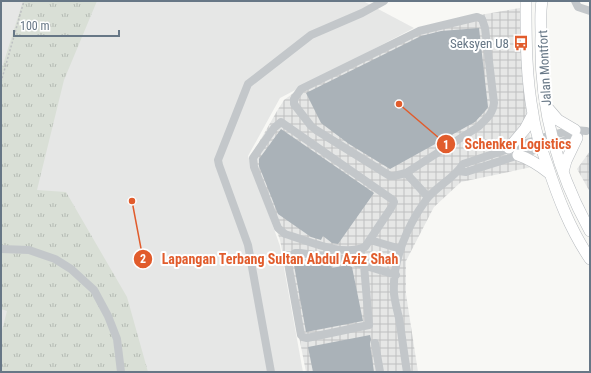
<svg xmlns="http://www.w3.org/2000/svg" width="591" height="373" viewBox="0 0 591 373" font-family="'Roboto Condensed',sans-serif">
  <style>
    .built { fill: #e6e7e6 }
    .industrial { fill: url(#industrial-grid) }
    .grass { fill: url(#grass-tufts) }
    .building { fill: #aab2b8 }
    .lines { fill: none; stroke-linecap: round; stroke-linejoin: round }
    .major-casing { stroke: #b6babe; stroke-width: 12 }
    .path { stroke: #bdbfc2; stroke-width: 1.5; stroke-dasharray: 2 2; stroke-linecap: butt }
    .minor { stroke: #c3c7ca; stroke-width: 8 }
    .major { stroke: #fff; stroke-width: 11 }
    .labels { text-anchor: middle; stroke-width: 4; stroke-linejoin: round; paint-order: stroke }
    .poi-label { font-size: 13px; fill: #677786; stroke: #fff; text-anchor: end }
    .street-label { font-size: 13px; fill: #677786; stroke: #fff }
    .leader { fill: none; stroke: #e15c2c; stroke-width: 1.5 }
    .callout-dot { fill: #e15c2c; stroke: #fff; stroke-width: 1.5 }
    .mark-label { font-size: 12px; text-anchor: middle; font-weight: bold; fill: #fff }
    .callout-label { font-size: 14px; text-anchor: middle; font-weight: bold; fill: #e15c2c; stroke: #fff; stroke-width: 4; stroke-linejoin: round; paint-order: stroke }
  </style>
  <defs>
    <pattern id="industrial-grid" width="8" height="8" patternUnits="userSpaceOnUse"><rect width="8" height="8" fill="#e6e7e6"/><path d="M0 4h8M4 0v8" fill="none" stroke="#bec0c0"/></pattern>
    <pattern id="grass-tufts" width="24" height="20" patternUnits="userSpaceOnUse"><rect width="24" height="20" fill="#d9dfd6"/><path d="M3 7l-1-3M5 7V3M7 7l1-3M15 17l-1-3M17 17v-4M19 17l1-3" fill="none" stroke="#b4bab3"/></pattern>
  </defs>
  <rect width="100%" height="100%" fill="#f8f8f5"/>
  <path class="built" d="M1,1H363L414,28L280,98L248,156L280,246L303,372H1Z"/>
  <path class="industrial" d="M520,8L532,167L461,182L434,207L406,261V294L418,372H306L280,240L250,158L277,111L284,100L296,91L415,30L474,16Z
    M590,151V192L577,169Z"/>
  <path class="grass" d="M23,1H97L64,80L37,190L66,192L127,297L148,372H1V334L7,311L1,309V71Z"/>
  <path class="building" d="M479,28L488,107L486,110L475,122L390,169L349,144L321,123L306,93L421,36L441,31Z
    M281,129L374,193L338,244L332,243L323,236L321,240L311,237L278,214L259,166V159Z
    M318,261L330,263L332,268L347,265L352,267L363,321L306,332L294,265Z
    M370,335L371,339L370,344L374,372H313L308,347Z"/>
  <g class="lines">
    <g class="major-casing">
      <path id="major" d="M526,1C526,39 526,77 533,114C535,131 541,148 547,164C558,198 570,229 590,259
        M542,1C540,12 541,24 541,35C539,104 556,170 590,231
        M546,106L558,120L575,130
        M509,148L525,129L533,114
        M518,155C530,159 539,165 549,173
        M563,172L566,161L577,138"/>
    </g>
    <path class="path" d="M1,82L24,1"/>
    <path class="minor" d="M575,1L578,7L590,11
      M281,122L393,200L394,202L391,208L365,247C341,257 309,241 285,234L278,228L254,167L253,158L274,128Z
      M458,171L466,172L579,136
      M406,173L394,176H390L316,130L311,126L294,104V99L301,89L419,31L477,17L482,19L485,28L494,103C493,114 486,119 478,127L406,173L428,197
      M370,240L401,249
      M1,249L29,250L55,259L71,269L94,290L108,316L117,339L121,372
      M364,265L369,325L307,338L303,337L301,335L288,263L295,253H300L351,260L356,263L396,275
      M375,343L380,372
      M271,372L248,245L219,165L218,160L248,84L311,35L362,13L384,1
      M407,372C404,354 402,336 399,318C397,310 395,302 394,294C392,261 407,226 426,200C436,186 454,179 463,164L551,135L575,130L586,131"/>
    <use href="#major" class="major"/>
  </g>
  <defs>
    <g id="bus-bare" transform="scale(1.2)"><path d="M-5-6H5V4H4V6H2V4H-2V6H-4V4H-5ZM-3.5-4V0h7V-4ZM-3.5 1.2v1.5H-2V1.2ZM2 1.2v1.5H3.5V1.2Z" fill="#e15c2c" stroke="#fff" stroke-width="2.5" paint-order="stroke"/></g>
  </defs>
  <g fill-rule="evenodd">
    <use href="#bus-bare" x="521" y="43"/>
  </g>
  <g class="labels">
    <g class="poi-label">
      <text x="509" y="48">Seksyen U8</text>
    </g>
    <g class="street-label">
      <text transform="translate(544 68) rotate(-93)" y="5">Jalan Montfort</text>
    </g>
  </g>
  <path class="leader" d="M399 104L446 144M132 201L143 259"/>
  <g class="callout-dot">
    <circle cx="399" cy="104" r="4"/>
    <circle cx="132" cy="201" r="4"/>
    <circle cx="446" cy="144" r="10"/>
    <circle cx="143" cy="259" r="10"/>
  </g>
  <g class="mark-label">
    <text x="446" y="149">1</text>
    <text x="143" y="263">2</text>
  </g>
  <g class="callout-label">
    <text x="518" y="149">Schenker Logistics</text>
    <text x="280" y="264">Lapangan Terbang Sultan Abdul Aziz Shah</text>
  </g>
  <rect width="591" height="373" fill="none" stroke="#677786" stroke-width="4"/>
  <path d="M14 30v6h105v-6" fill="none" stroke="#677786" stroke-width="2"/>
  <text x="20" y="30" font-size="12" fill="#677786" stroke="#ffffff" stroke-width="3" paint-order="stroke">100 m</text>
</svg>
